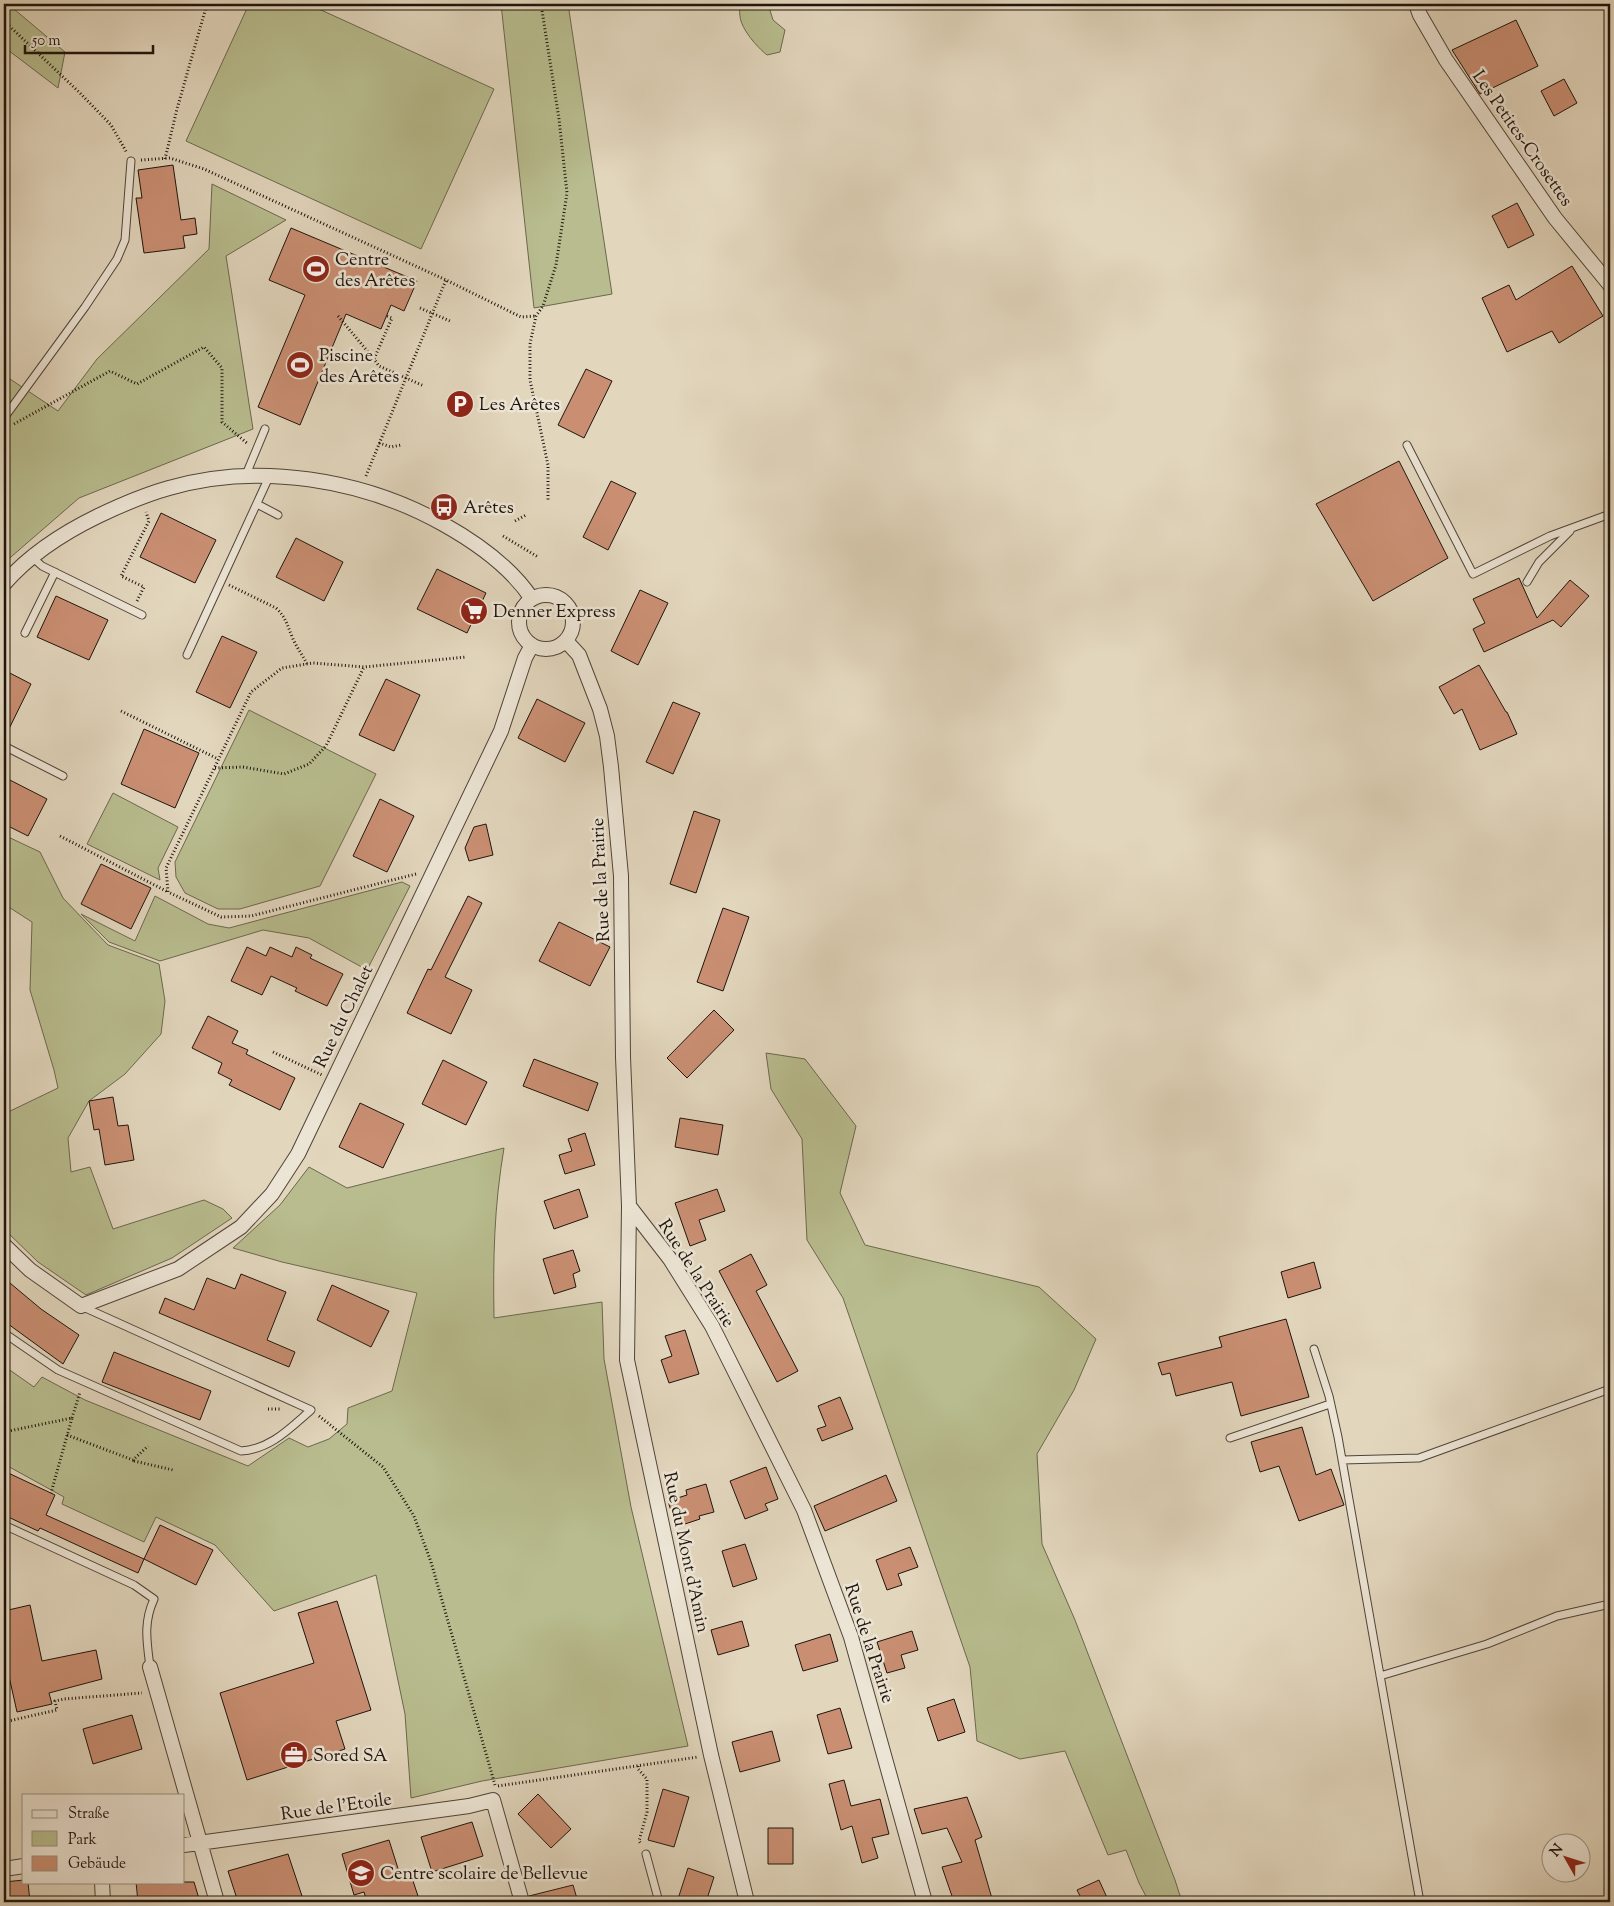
<svg xmlns="http://www.w3.org/2000/svg" width="1614" height="1906" viewBox="0 0 1614 1906" font-family="'Sorts Mill Goudy',serif">
  <style>
    .green { fill: #b8bc8e; stroke: #6b684e }
    .building { fill: #ca8f73; stroke: #1e140d }
    .lines { fill: none; stroke-linecap: round; stroke-linejoin: round }
    .lane-casing { stroke: #4f4439; stroke-width: 9 }
    .street-casing { stroke: #4f4439; stroke-width: 16 }
    .path { stroke: #1e140d; stroke-width: 3; stroke-dasharray: 1 2.5; stroke-linecap: butt }
    .lane { stroke: #ece4d4; stroke-width: 7 }
    .street { stroke: #ece4d4; stroke-width: 14 }
    .labels { text-anchor: middle; stroke-width: 5; stroke-linejoin: round; paint-order: stroke }
    .street-label { font-size: 18px; fill: #1e140d; stroke: #ece4d4 }
    .poi-label { font-size: 18px; fill: #1e140d; stroke: #ece4d4; text-anchor: start }
  </style>
  <rect width="100%" height="100%" fill="#e2d6bd"/>
  <filter id="stains"><feTurbulence type="fractalNoise" baseFrequency=".004" numOctaves="4"/><feColorMatrix values="0 0 0 0 .2 0 0 0 0 .09 0 0 0 0 .02 0 0 0 .5 -.17"/></filter>
  <radialGradient id="worn" r=".72"><stop offset=".6" stop-color="#630" stop-opacity="0"/><stop offset="1" stop-color="#630" stop-opacity=".3"/></radialGradient>
  <path class="green" d="M4,4H8L65,52L58,88L4,47Z
    M249,4H308L494,89L421,249L186,141Z
    M501,4H568L612,294L534,308Z
    M741,4H768L773,20L785,30L780,52L767,55C757,47 741,29 740,16C739,12 740,7 741,4Z
    M212,184L286,220L226,256L253,429L79,498L4,563V375L58,411L97,359L209,249Z
    M249,710L376,774L320,886L240,909H218L185,893L176,877L175,862Z
    M113,793L178,827L158,868L160,880L87,844Z
    M4,835L40,852L63,898L108,945L159,964L165,1001L161,1034L125,1074L89,1101L68,1138L71,1172L90,1167L113,1229L204,1200L223,1209L232,1218L172,1258L86,1295L38,1262L4,1229V1114L58,1088L54,1070L30,990L32,922L4,904Z
    M402,882L410,886L367,970L309,938L263,930L160,961L109,942L81,914L135,941L155,896L208,924L229,928Z
    M766,1053L805,1059L856,1126L840,1193L865,1245L1039,1287L1096,1339L1074,1390L1037,1454L1042,1544L1075,1620L1175,1880L1182,1902H1149L1139,1883L1126,1850L1108,1855L1065,1751L1020,1759L977,1741L970,1667L843,1298L807,1240L802,1139L771,1089Z
    M504,1148C494,1207 493,1258 494,1318L602,1302L604,1359L631,1507L688,1746L482,1781L411,1798L405,1714L376,1575L274,1611L215,1545L156,1517L144,1542L62,1504L64,1497L4,1464V1366L34,1387L42,1377L85,1400L248,1466L289,1438L308,1447L329,1439L347,1424L348,1408L392,1391L417,1293L282,1262L233,1248L280,1205L309,1167L347,1188Z"/>
  <path class="building" d="M1516,20L1538,66L1480,94L1452,50Z
    M1564,79L1577,103L1554,116L1541,91Z
    M173,165L181,220L195,218L197,234L183,236L185,248L144,253L136,198H142L138,170Z
    M1517,203L1534,235L1508,248L1492,216Z
    M291,228L417,281L404,311L391,305L381,329L346,314L300,425L258,407L305,295L269,280Z
    M1572,266L1603,316L1559,343L1552,331L1507,352L1482,298L1509,285L1516,300Z
    M586,369L612,381L584,438L558,425Z
    M1399,461L1448,558L1373,601L1316,504Z
    M611,481L636,493L608,550L583,537Z
    M161,513L216,540L195,583L140,557Z
    M296,538L343,562L324,601L276,577Z
    M437,569L486,593L467,633L417,609Z
    M1519,578L1537,618L1570,580L1589,596L1561,627L1553,620L1484,652L1473,629L1485,623L1473,599Z
    M640,590L668,603L638,665L611,651Z
    M56,596L108,620L89,660L37,637Z
    M222,636L257,652L230,708L196,692Z
    M1479,665L1506,712H1507L1517,734L1480,750L1462,709L1454,714L1439,687Z
    M4,670L31,684L4,739Z
    M386,679L420,695L394,751L359,735Z
    M537,699L585,723L565,762L518,738Z
    M673,702L700,713L673,774L646,762Z
    M144,729L199,753L175,808L121,784Z
    M4,777L47,799L28,836L4,824Z
    M380,799L414,816L387,872L353,856Z
    M694,811L720,820L696,893L670,884Z
    M486,824L493,855L469,861L465,848L474,827Z
    M101,864L151,888L131,929L81,904Z
    M468,896L482,903L445,977L472,990L451,1034L407,1013L428,969L431,970Z
    M723,908L749,917L723,991L697,982Z
    M559,922L610,947L590,986L539,961Z
    M247,947L266,956L270,947L292,957L296,947L312,955L310,958L343,974L327,1006L295,991L297,988L271,976L262,995L231,981Z
    M714,1010L734,1030L687,1078L667,1058Z
    M208,1016L238,1031L232,1043L248,1050L246,1054L295,1078L280,1110L229,1085L232,1080L218,1073L222,1063L192,1048Z
    M534,1059L598,1083L588,1111L523,1086Z
    M443,1060L487,1082L466,1125L422,1104Z
    M113,1097L118,1126L128,1125L134,1160L105,1165L99,1129L94,1130L89,1101Z
    M360,1103L404,1124L383,1168L339,1147Z
    M680,1118L723,1125L718,1155L675,1147Z
    M585,1133L595,1165L565,1174L559,1155L572,1151L568,1139Z
    M579,1189L588,1217L554,1229L544,1201Z
    M717,1189L725,1211L699,1220L706,1240L690,1246L675,1203Z
    M573,1250L580,1271L573,1274L576,1287L554,1294L543,1259Z
    M751,1254L767,1285L756,1291L798,1371L777,1382L719,1271Z
    M1314,1262L1321,1288L1288,1298L1281,1272Z
    M241,1274L286,1292L267,1340L295,1352L289,1367L159,1313L165,1298L194,1310L207,1278L235,1289Z
    M4,1278L41,1309L79,1335L63,1364L4,1321Z
    M332,1285L389,1311L371,1347L317,1320Z
    M1286,1319L1309,1397L1241,1416L1232,1382L1176,1396L1170,1373L1162,1375L1158,1363L1222,1347L1219,1337Z
    M685,1330L699,1374L669,1383L661,1360L672,1356L665,1336Z
    M114,1352L211,1391L200,1420L102,1382Z
    M840,1397L853,1429L822,1441L817,1429L826,1426L818,1406Z
    M1302,1427L1316,1475L1331,1469L1344,1505L1299,1521L1279,1466L1260,1472L1251,1442Z
    M766,1467L778,1499L765,1504L768,1510L745,1519L730,1481Z
    M4,1471L55,1495L46,1515L144,1559L138,1573L40,1528L38,1531L4,1515Z
    M886,1475L897,1501L825,1531L814,1506Z
    M706,1484L714,1512L699,1516L700,1519L676,1527L668,1501L687,1495L686,1490Z
    M160,1525L213,1550L196,1585L144,1559Z
    M745,1544L757,1579L733,1587L722,1551Z
    M910,1547L918,1567L898,1574L902,1585L887,1590L876,1560Z
    M337,1601L371,1710L336,1721L345,1749L247,1780L220,1693L314,1663L298,1613Z
    M30,1605L42,1661L96,1650L102,1679L49,1693L52,1704L17,1712L4,1654V1611Z
    M742,1621L749,1646L718,1655L711,1630Z
    M912,1631L918,1650L901,1655L905,1668L887,1673L877,1642Z
    M830,1634L838,1661L803,1671L795,1645Z
    M954,1699L965,1732L938,1741L927,1708Z
    M840,1708L852,1748L828,1754L817,1715Z
    M132,1715L142,1749L93,1764L83,1729Z
    M772,1731L780,1761L740,1772L732,1742Z
    M844,1780L851,1806L880,1799L889,1834L872,1838L878,1858L862,1863L852,1826L841,1830L829,1784Z
    M663,1789L689,1797L674,1847L648,1840Z
    M538,1794L571,1829L551,1848L518,1814Z
    M967,1797L982,1837L975,1840L993,1902H954L942,1867L962,1862L947,1828L922,1834L914,1809Z
    M472,1822L483,1856L432,1872L421,1837Z
    M768,1828H793V1864H768Z
    M389,1840L401,1878L411,1875L420,1902H367L364,1892L354,1895L342,1854Z
    M288,1854L304,1902H238L228,1871Z
    M688,1868L714,1877L706,1902H677Z
    M24,1880V1882H28L30,1902H4V1882Z
    M1099,1880L1109,1902H1083L1077,1890Z
    M136,1882H194L200,1902H138Z
    M573,1885L578,1902H531L529,1896Z"/>
  <g class="lines">
    <g class="lane-casing">
      <path id="lane" d="M4,418L85,307L117,259L125,240L131,161
        M1407,445L1473,574L1550,536L1610,514
        M245,477L265,429
        M257,504L278,515
        M32,557L42,566L142,615
        M1527,582L1539,562L1570,531
        M25,633L55,572
        M187,655L269,477
        M4,746L63,776
        M4,1333L58,1370L241,1451C271,1449 290,1428 311,1410L81,1306
        M1314,1349L1329,1396L1338,1437L1420,1902
        M1230,1438L1330,1404
        M1342,1460L1419,1458L1610,1389
        M4,1525L134,1585L154,1599C143,1623 147,1642 150,1667
        M1380,1676L1487,1644L1557,1616L1610,1604
        M646,1854L659,1902"/>
    </g>
    <g class="street-casing">
      <path id="street" d="M1416,4L1420,15L1446,60L1555,218L1610,285
        M4,584C30,554 63,533 98,516C121,505 144,495 169,488C258,462 363,479 443,524C477,543 511,567 532,599
        M519 622a27 27 0 1 1 54 0a27 27 0 1 1-54 0Z
        M566,641L579,655L600,709L607,736L611,767L621,876L623,1057L629,1206L670,1259L712,1326L804,1510L851,1637L925,1902
        M629,1206L627,1360L711,1755L747,1902
        M4,1245L30,1270L81,1306L178,1269L241,1227L272,1194L298,1154L501,731L525,658L532,645
        M150,1667L217,1902
        M184,1845L469,1806L493,1800L522,1902
        M4,1869L24,1866
        M102,1882L103,1902"/>
    </g>
    <path class="path" d="M541,4L559,119L567,193L556,265L543,306L536,316L530,344V380L548,465V501
      M4,21L80,93L111,125L127,153
      M165,159L177,109L207,4
      M141,160L170,158L204,169L446,280L521,317L536,316
      M420,308L450,321
      M338,316L374,359
      M387,316L392,318L374,359L379,366L424,386
      M14,424L110,371L137,384L204,347L222,368V422L248,444
      M379,443L391,447L401,445
      M366,476L446,280
      M515,521L526,515
      M503,536L538,557
      M229,585L276,608C286,617 288,627 293,639C297,648 303,656 307,664
      M137,601L144,587L121,576L149,521L146,512
      M121,711L218,759
      M215,768L243,767L284,774L309,764L326,746L364,667
      M60,836L168,892
      M416,874L251,916L221,917L168,892L166,868L251,692L282,668L313,663L364,667L466,657
      M273,1052L322,1075
      M268,1409H280
      M319,1416L383,1467L414,1516L431,1562L495,1785
      M72,1418L80,1392
      M4,1432L72,1418L51,1493
      M67,1435L133,1460L148,1446
      M134,1461L173,1470
      M4,1722L57,1710L55,1701L64,1699L142,1693
      M638,1766V1769L647,1779V1812L639,1841L641,1844
      M498,1786L698,1757"/>
    <use href="#lane" class="lane"/>
    <use href="#street" class="street"/>
  </g>
  <defs>
    <g id="stadium-disc" transform="scale(1.4375)"><circle r="9.5" fill="#8f2418" stroke="#ece4d4"/><path d="M0-5a6.5 5 0 1 0 0 10a6.5 5 0 1 0 0-10ZM-3.5-1.8h7v3.6h-7Z" fill="#fff"/></g>
    <g id="parking-disc" transform="scale(1.4375)"><circle r="9.5" fill="#8f2418" stroke="#ece4d4"/><path d="M-3.5-5.5H1a3.5 3.5 0 0 1 0 7H-1V5.5H-3.5ZM-1-3.4V-.6H.8a1.4 1.4 0 0 0 0-2.8Z" fill="#fff"/></g>
    <g id="bus-disc" transform="scale(1.4375)"><circle r="9.5" fill="#8f2418" stroke="#ece4d4"/><path d="M-5-6H5V4H4V6H2V4H-2V6H-4V4H-5ZM-3.5-4V0h7V-4ZM-3.5 1.2v1.5H-2V1.2ZM2 1.2v1.5H3.5V1.2Z" fill="#fff"/></g>
    <g id="supermarket-disc" transform="scale(1.4375)"><circle r="9.5" fill="#8f2418" stroke="#ece4d4"/><path d="M-6-5.5h2.5l.6 2H6L4.5 2H-2.5L-4.4-4H-6ZM-1.5 3.2a1.3 1.3 0 1 0 .1 0ZM3 3.2a1.3 1.3 0 1 0 .1 0Z" fill="#fff"/></g>
    <g id="office-disc" transform="scale(1.4375)"><circle r="9.5" fill="#8f2418" stroke="#ece4d4"/><path d="M-6-3h4V-5.5h4V-3h4V5H-6ZM-1-4.5V-3h2v-1.5ZM-6 0V1H6V0Z" fill="#fff"/></g>
    <g id="school-disc" transform="scale(1.4375)"><circle r="9.5" fill="#8f2418" stroke="#ece4d4"/><path d="M0-5L7-2L0 1L-7-2ZM-4 1L0 2.5L4 1V4Q0 6-4 4Z" fill="#fff"/></g>
  </defs>
  <g fill-rule="evenodd">
    <use href="#stadium-disc" x="316" y="269"/>
    <use href="#stadium-disc" x="300" y="365"/>
    <use href="#parking-disc" x="460" y="404"/>
    <use href="#bus-disc" x="444" y="507"/>
    <use href="#supermarket-disc" x="474" y="611"/>
    <use href="#office-disc" x="294" y="1755"/>
    <use href="#school-disc" x="361" y="1873"/>
  </g>
  <g class="labels">
    <g class="street-label">
      <text transform="translate(1523 138) rotate(55)" y="6">Les Petites-Crosettes</text>
      <text transform="translate(600 880) rotate(-93)" y="6">Rue de la Prairie</text>
      <text transform="translate(343 1016) rotate(-64)" y="6">Rue du Chalet</text>
      <text transform="translate(697 1273) rotate(57)" y="6">Rue de la Prairie</text>
      <text transform="translate(687 1552) rotate(78)" y="6">Rue du Mont d'Amin</text>
      <text transform="translate(870 1643) rotate(72)" y="6">Rue de la Prairie</text>
      <text transform="translate(336 1806) rotate(-8)" y="6">Rue de l'Etoile</text>
    </g>
    <g class="poi-label">
      <text x="335" y="265">Centre<tspan x="335" dy="21">des Arêtes</tspan></text>
      <text x="319" y="361">Piscine<tspan x="319" dy="21">des Arêtes</tspan></text>
      <text x="479" y="410">Les Arêtes</text>
      <text x="463" y="513">Arêtes</text>
      <text x="493" y="617">Denner Express</text>
      <text x="313" y="1761">Sored SA</text>
      <text x="380" y="1879">Centre scolaire de Bellevue</text>
    </g>
  </g>
  <rect width="1614" height="1906" fill="none" stroke="#e2d6bd" stroke-width="20"/>
  <rect x="5" y="5" width="1604" height="1896" fill="none" stroke="#1e140d" stroke-width="2.5"/>
  <rect x="10" y="10" width="1594" height="1886" fill="none" stroke="#1e140d"/>
  <rect x="22" y="1794" width="162" height="90" fill="#ece4d4" stroke="#9a9184"/>
  <rect x="32" y="1810" width="25" height="8" fill="#ece4d4" stroke="#9a9184"/>
  <text x="68" y="1818" font-size="15" fill="#1e140d">Straße</text>
  <rect x="32" y="1831" width="25" height="15" fill="#b8bc8e" stroke="#9a9184"/>
  <text x="68" y="1844" font-size="15" fill="#1e140d">Park</text>
  <rect x="32" y="1856" width="25" height="15" fill="#ca8f73" stroke="#9a9184"/>
  <text x="68" y="1868" font-size="15" fill="#1e140d">Gebäude</text>
  <g transform="translate(1566 1858) rotate(309)"><circle r="24" fill="#ece4d4" stroke="#9a9184"/>
  <path d="M0-4L9 19L0 12L-9 19Z" fill="#8f2418"/>
  <text y="-8" font-size="14" font-weight="bold" text-anchor="middle" fill="#1e140d">N</text>
  </g>
  <path d="M25 45v8h128v-8" fill="none" stroke="#1e140d" stroke-width="2.5"/>
  <text x="32" y="45" font-size="15" fill="#1e140d" stroke="#ece4d4" stroke-width="4" paint-order="stroke">50 m</text>
  <rect width="100%" height="100%" filter="url(#stains)"/>
  <rect width="100%" height="100%" fill="url(#worn)"/>
</svg>
